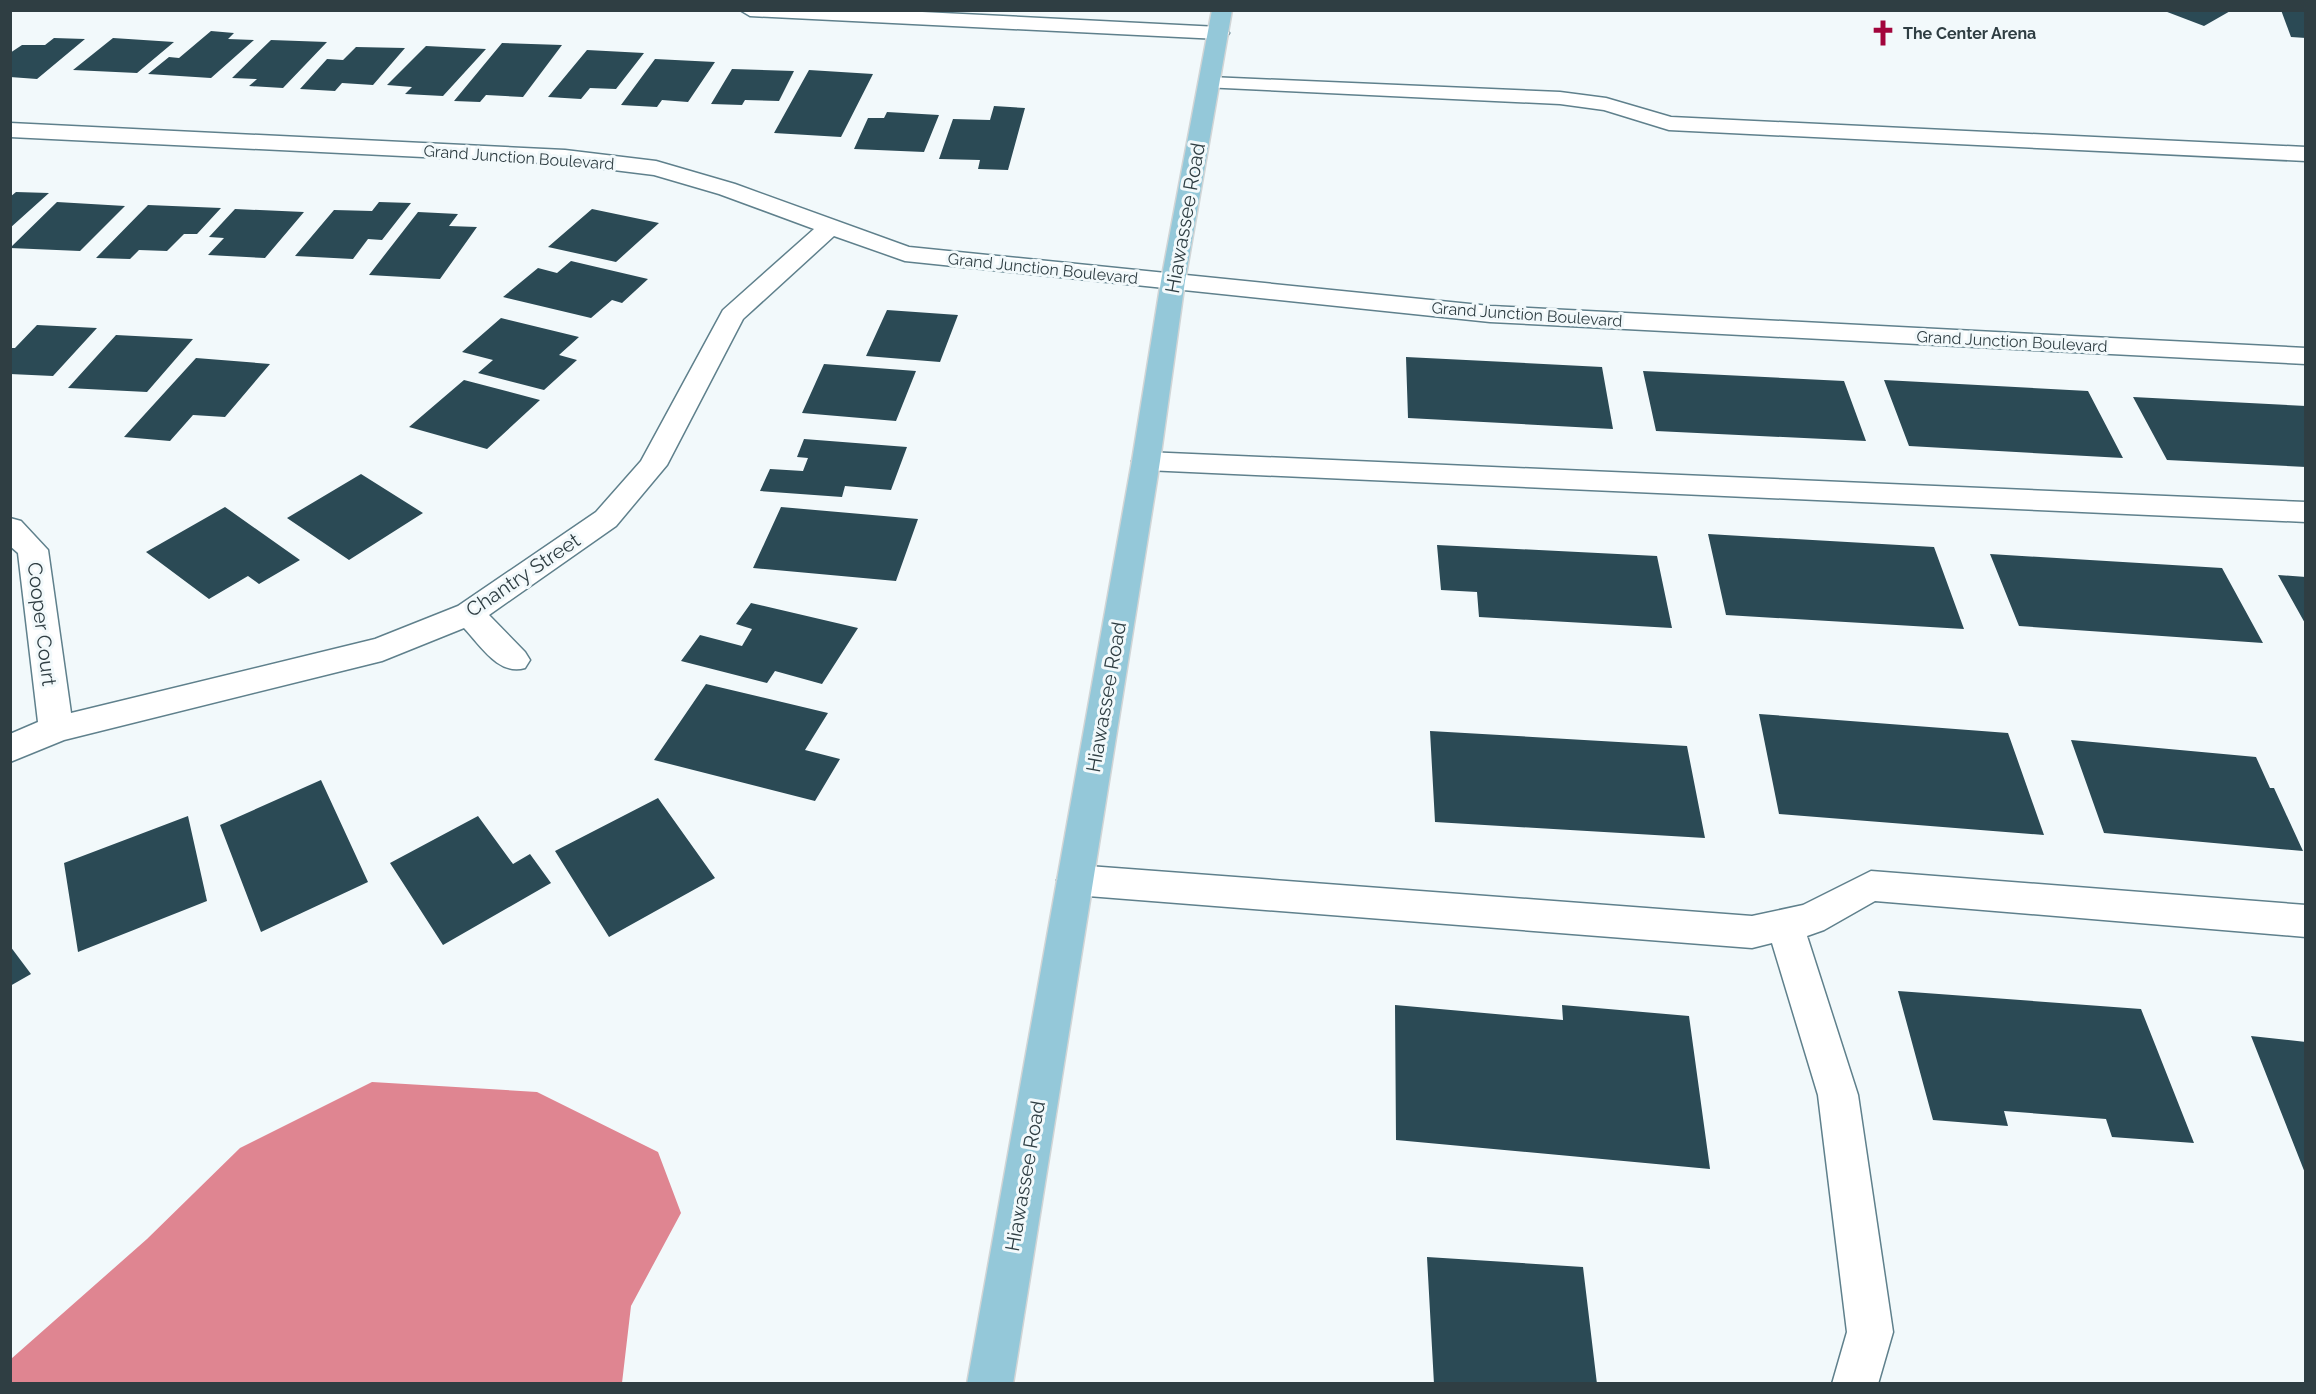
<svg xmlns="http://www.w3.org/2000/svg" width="2316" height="1394" viewBox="0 0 2316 1394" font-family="Raleway,sans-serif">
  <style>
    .water { fill: #df8591 }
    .building { fill: #2b4a55 }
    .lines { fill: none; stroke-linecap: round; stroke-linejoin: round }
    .minor-casing { stroke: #5f808c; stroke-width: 3 }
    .major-casing { stroke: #d1d5d6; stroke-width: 3 }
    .minor { fill: #fff; fill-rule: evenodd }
    .major { fill: #94c8d9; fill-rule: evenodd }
    .labels { text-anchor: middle; stroke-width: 6; stroke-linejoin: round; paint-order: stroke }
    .far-poi-label { font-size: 16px; font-weight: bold; fill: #2f3e43; stroke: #f2f9fb; text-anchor: start }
    .far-street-label { font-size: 16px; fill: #2f3e43; stroke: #f2f9fb }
    .street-label { font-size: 20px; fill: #2f3e43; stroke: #f2f9fb }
  </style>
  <rect width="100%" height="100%" fill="#f2f9fb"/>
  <path class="water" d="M372,1082L537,1092L658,1152L681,1213L631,1306L622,1383H11V1359L147,1239L240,1148Z"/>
  <path class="building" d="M2162,10H2232L2204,26Z
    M2281,10H2306V38L2291,37Z
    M211,31L234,33L228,39L254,40L211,78L148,74L169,57L179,58Z
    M54,38L85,39L37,79L10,77V53L22,45H45Z
    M113,38L174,42L137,73L73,70Z
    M271,40L327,42L283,88L249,86L257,79L232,78Z
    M502,43L562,45L523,97L486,95L480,102L454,101Z
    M426,46L486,49L443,96L405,94L412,87L387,85Z
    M356,47L405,48L373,85L342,83L335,91L300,89L327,59L343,60Z
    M587,50L644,53L616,89L590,88L581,99L548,97Z
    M655,59L715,62L688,102L662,100L657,107L621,105Z
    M732,69L794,71L779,101L745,100L742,105L711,104Z
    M809,70L873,74L841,137L774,133Z
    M994,106L1025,108L1008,170L978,169L980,160L939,159L953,119L990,120Z
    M887,112L939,115L924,152L854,149L868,118H884Z
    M16,192L49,193L10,228V197Z
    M57,202L125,206L80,251L10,248Z
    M379,202L411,203L382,240L368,239L353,259L295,256L334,210L372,211Z
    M148,205L221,208L197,234H184L167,251L139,250L130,259L96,258Z
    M235,209L304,212L265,258L208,255L224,238L209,237Z
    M592,209L659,223L616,262L548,247Z
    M418,212L458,214L449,226L477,227L440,279L369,275Z
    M571,261L648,279L622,303L612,300L591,318L503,297L538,268L557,273Z
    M887,310L958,315L940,362L866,356Z
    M501,318L579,337L559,355L577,360L544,390L478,373L493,360L462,352Z
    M37,325L97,328L53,376L10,374V348H15Z
    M116,335L193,339L147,392L68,388Z
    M1406,357L1602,367L1613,429L1408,418Z
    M196,358L270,364L225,417L193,415L170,441L124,437Z
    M824,364L916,371L896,421L802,413Z
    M1643,371L1844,381L1866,441L1656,431Z
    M464,380L540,400L487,449L409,427Z
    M1884,380L2088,391L2123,458L1909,446Z
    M2133,397L2306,406V467L2167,460Z
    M804,439L907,447L891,490L845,486L842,497L760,491L770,469L803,471L808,458L797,457Z
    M361,474L423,513L349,560L287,518Z
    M225,507L300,560L259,584L248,576L209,599L146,552Z
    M781,507L918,519L896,581L753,568Z
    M1708,534L1934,547L1964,629L1726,615Z
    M1437,545L1657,556L1672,628L1479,617L1477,592L1441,590Z
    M1990,554L2222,568L2263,643L2019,626Z
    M2278,575L2306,577V625Z
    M751,603L858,628L822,684L775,671L767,683L681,661L700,635L742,646L752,629L736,624Z
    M706,684L828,713L805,750L840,759L815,801L654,760Z
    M1759,714L2008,733L2044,835L1779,814Z
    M1430,731L1687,746L1705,838L1435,822Z
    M2071,740L2256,757L2270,788H2274L2303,851L2104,833Z
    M321,780L368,882L261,932L220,825Z
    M658,798L715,878L609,937L555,851Z
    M188,816L207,901L78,952L64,863Z
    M478,816L513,864L530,854L551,883L443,945L390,863Z
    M10,946L31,974L10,986Z
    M1898,991L2141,1009L2194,1143L2112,1137L2106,1119L2004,1111L2008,1126L1933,1120Z
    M1395,1005L1563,1020L1562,1005L1689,1016L1710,1169L1396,1140Z
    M2251,1036L2306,1042V1173H2305Z
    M1427,1257L1583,1267L1597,1384H1434Z"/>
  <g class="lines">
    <g class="minor-casing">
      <path id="minor" d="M740,10H882L1219,27L1226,29L1229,33L1226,37L1219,39L750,16Z
        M1210,77L1560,92L1606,98L1671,117L2306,147V161L1669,130L1604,110L1560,104L1203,87L1199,83L1203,79Z
        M10,123L565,150L656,161L735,184L909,247L1490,306L2306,348V364L1490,322L905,261L834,236L743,319L667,465L616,526L489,615L525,652L530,660L525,668C499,676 481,646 464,628L382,661L64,740L10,762V734L38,722L18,553L10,546V518L21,521L48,550L71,713L375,639L458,606L596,512L641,461L723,310L814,229L719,194L654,175L565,164L10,137Z
        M1146,452L2306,502V522L1146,470L1136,467L1132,461L1136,455Z
        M1075,865L1752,916L1803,905L1871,871L2306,905V937L1875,901L1824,930L1807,936L1858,1095L1893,1332L1878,1384H1832L1847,1332L1818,1095L1772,943L1752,948L1075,895L1062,891L1057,880L1062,869Z"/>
    </g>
    <g class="major-casing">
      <path id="major" d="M1212,10H1232L1185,281L1160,461L1013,1384H967L1132,461L1161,281Z"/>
    </g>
    <use href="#minor" class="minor"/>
    <use href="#major" class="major"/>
  </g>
  <defs>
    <g id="church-bare" transform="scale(2.07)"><path d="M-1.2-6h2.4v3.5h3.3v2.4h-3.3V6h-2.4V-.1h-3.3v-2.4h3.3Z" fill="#a2053c" stroke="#f2f9fb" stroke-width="2.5" paint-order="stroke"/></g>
  </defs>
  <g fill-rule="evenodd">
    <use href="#church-bare" x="1883" y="33"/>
  </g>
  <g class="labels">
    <g class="far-poi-label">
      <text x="1903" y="39">The Center Arena</text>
    </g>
    <g class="far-street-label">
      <text transform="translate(519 157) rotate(4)" y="6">Grand Junction Boulevard</text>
      <text transform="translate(1043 268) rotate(6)" y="6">Grand Junction Boulevard</text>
      <text transform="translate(1527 314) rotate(4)" y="6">Grand Junction Boulevard</text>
      <text transform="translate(2012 341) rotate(3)" y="6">Grand Junction Boulevard</text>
    </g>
    <g class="street-label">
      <text transform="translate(1185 218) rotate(-80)" y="7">Hiawassee Road</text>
      <text transform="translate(523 575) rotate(-34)" y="7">Chantry Street</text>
      <text transform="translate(42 624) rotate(83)" y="7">Cooper Court</text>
      <text transform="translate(1106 697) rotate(-80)" y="7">Hiawassee Road</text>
      <text transform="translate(1025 1176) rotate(-80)" y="7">Hiawassee Road</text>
    </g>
  </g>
  <rect width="2316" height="1394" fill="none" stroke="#2f3e43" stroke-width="24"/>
</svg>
